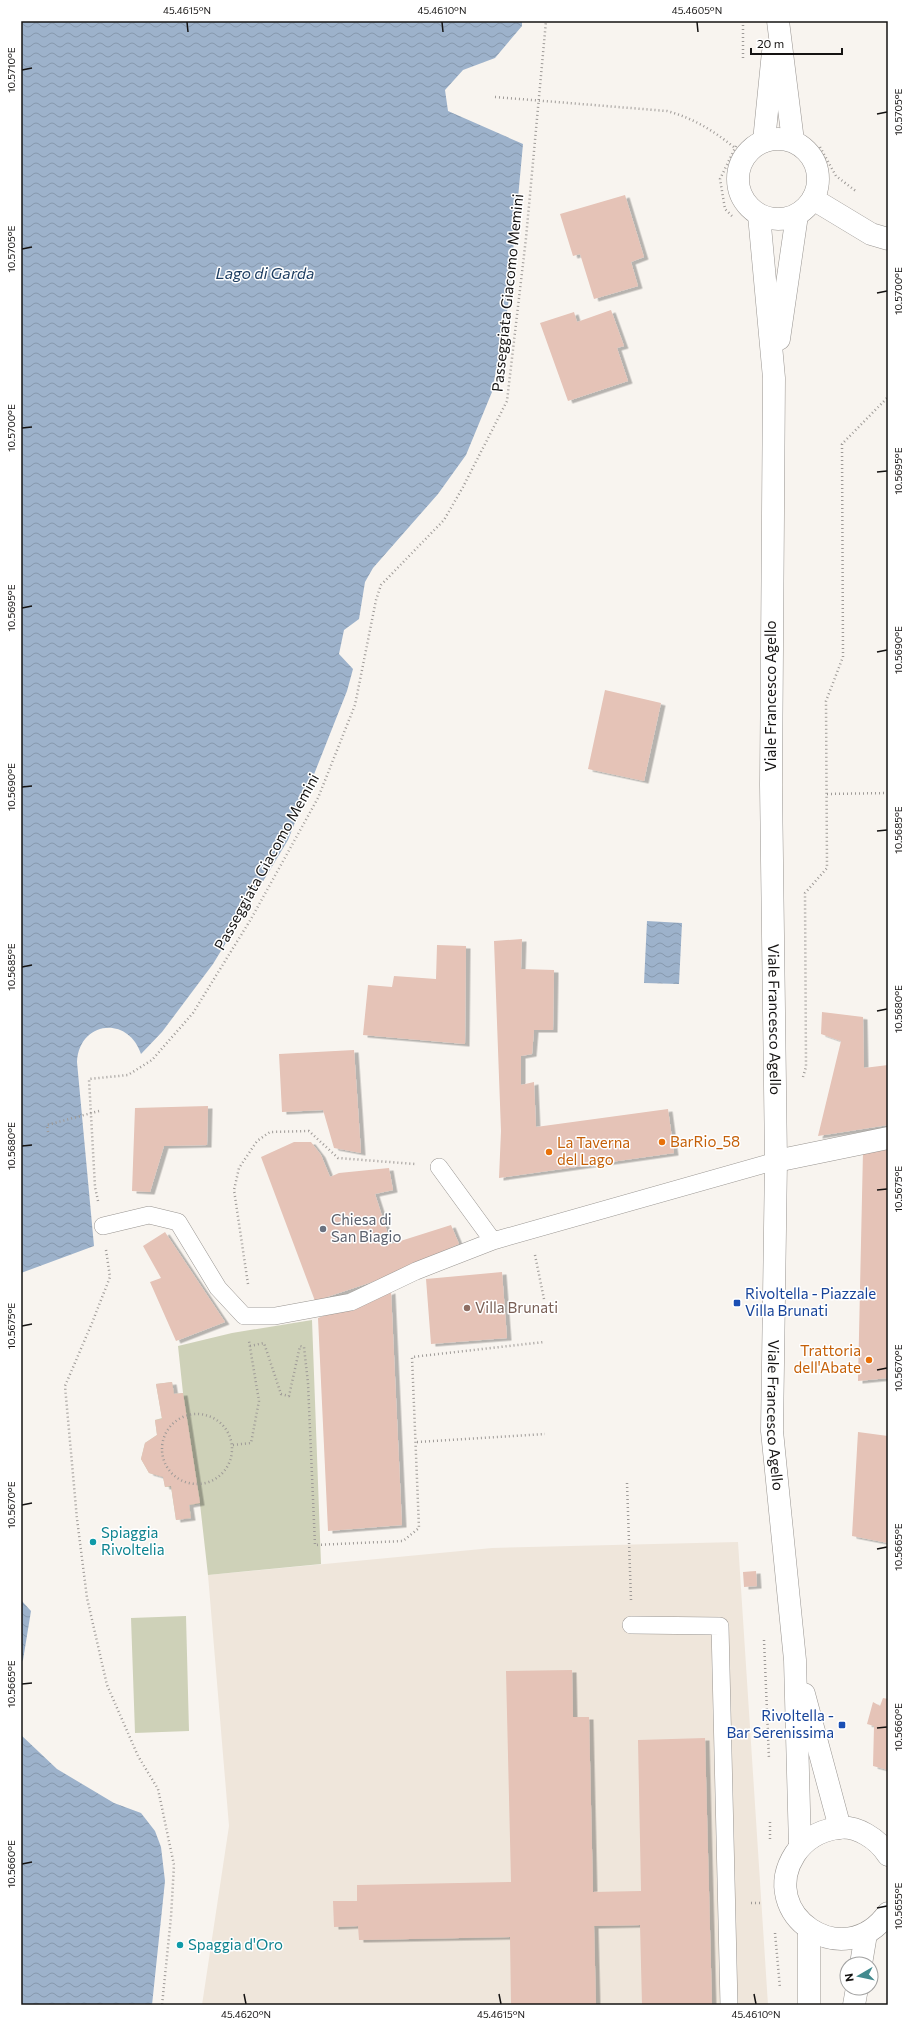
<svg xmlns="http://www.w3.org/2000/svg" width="909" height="2026" viewBox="0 0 909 2026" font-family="Commissioner,sans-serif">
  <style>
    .built { fill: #efe6db }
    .green { fill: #ced1b8 }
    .water { fill: url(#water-waves) }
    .building { fill: #e5c3b7; filter: url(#shadow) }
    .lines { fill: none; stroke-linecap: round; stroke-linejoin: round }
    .lane-casing { stroke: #999591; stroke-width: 18 }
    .street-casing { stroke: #999591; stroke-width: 23 }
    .secondary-casing { stroke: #999591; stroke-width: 23 }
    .path { stroke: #9e9a97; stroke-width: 2.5; stroke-dasharray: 1 3; stroke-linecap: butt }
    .lane { stroke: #fff; stroke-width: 17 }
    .street { stroke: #fff; stroke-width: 22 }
    .secondary { stroke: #fff; stroke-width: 22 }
    .ticks { fill: none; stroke: #151312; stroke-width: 1.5 }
    .food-dot { fill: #e8710a; stroke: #fff; stroke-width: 1.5 }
    .worship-dot { fill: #6b7280; stroke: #fff; stroke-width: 1.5 }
    .transit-dot { fill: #1a4fb4; stroke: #fff; stroke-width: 1.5 }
    .education-dot { fill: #8d6e63; stroke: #fff; stroke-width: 1.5 }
    .culture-dot { fill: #0f9aa8; stroke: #fff; stroke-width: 1.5 }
    .labels { text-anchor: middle; stroke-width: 3; stroke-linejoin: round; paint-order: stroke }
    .street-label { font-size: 15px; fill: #151312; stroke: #fff }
    .food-label { font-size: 15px; fill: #c56008; stroke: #fff; text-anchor: start }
    .worship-label { font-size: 15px; fill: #5b616d; stroke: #fff; text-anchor: start }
    .transit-label { font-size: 15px; fill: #164399; stroke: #fff; text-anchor: start }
    .education-label { font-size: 15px; fill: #785e54; stroke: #fff; text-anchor: start }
    .culture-label { font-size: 15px; fill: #0d838f; stroke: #fff; text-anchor: start }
    .water-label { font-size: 16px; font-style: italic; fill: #1e3e62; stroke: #fff }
    .neatline { fill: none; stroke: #151312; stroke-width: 1.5 }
    .ticks-label { font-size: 10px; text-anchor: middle; fill: #151312 }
  </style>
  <defs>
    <pattern id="water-waves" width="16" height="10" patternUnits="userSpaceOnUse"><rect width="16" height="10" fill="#9db2cb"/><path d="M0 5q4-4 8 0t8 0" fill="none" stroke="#8698ad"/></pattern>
    <filter id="shadow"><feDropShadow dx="4.5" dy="2.5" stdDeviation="0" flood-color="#0004"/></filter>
  </defs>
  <rect width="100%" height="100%" fill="#f8f4ef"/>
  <path class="built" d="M738,1542L768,2005H202L229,1826L208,1575L492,1548Z"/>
  <path class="green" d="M312,1320L321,1564L208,1575L200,1504L189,1505L191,1518L176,1520L171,1487H165L163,1477L149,1473L141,1459L145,1443L157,1435L155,1420L162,1418L156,1384L172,1382L174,1394L183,1393L178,1346L232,1333Z
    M186,1616L189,1731L135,1733L131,1618Z"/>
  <path class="water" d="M21,21H522V26L495,58L463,70L445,90L448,111L523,144L508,306L492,392L466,455L438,494L373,568L365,582L359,619L344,630L339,654L353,669L347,691L288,840L213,964L162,1032L141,1054C128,1015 79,1021 77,1062L94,1246L21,1273Z
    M647,921L682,923L679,984L644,983Z
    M21,1600L31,1611L23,1660L21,1663Z
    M21,1735L57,1769L114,1803L141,1813L155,1831L161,1847L165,1881L152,2005H21Z"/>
  <path class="building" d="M625,195L644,257L631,262L638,286L594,299L580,254L573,256L560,214Z
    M611,310L624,346L617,348L628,381L568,401L540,323L574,312L577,322Z
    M605,690L661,703L644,781L588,769Z
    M522,939L521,969L554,970L553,1030H534L532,1054L521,1056V1085L534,1082L536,1127L668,1109L674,1153L499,1178L501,1131L494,941Z
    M437,945L466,946L465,1044L363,1035L368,985L392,987L394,976L436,979Z
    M822,1012L863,1017L864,1068L888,1065V1125L818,1136L841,1041L821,1034Z
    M354,1050L358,1108L361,1153L334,1148L323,1110L282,1112L279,1054Z
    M208,1106L207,1145L164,1146L150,1192L132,1191L135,1108Z
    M294,1142H311L321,1155L330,1177L339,1173L389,1168L393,1190L375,1194L391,1244L451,1225L459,1244L375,1281L315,1301L261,1157Z
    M888,1147V1378L858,1381L863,1151Z
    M165,1232L225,1322L176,1341L150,1282L161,1278L143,1246Z
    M502,1272L507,1338L431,1344L426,1279Z
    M391,1291L402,1525L328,1531L318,1318Z
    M172,1382L174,1394L183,1393L200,1503L189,1505L191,1518L176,1520L171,1486L165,1487L163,1477L149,1473L141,1459L145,1443L157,1435L155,1420L162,1419L156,1384Z
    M858,1432L888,1436V1543L852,1536Z
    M756,1571L757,1586L744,1587L743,1572Z
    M572,1670L573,1717H589L593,1892L641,1891L638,1740L705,1738L712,2005H642L640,1925L594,1926L596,2005H511L510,1937L359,1940L358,1926L334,1927L333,1901H357V1885L511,1882L506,1671Z
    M883,1698L888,1699V1770L873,1766L874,1726L867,1724L873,1702L880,1706Z"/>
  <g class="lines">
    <g class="lane-casing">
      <path id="lane" d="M439,1167L493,1241
        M103,1226L149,1215L178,1222L218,1288L244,1316H275L351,1302L416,1271L493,1241L776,1161
        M631,1625L720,1626L729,2005"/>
    </g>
    <g class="street-casing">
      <path id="street" d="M813,199L871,234L888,239
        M776,1161L888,1138"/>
    </g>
    <g class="secondary-casing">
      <g id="secondary">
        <path d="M778,21L793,141"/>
        <circle cx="778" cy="179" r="40"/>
        <path d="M764,141L773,52"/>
        <path id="s1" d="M759,215L774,378L771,785L776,1161L772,1431L795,1660L800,1847"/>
        <path d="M779,339L797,215"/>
        <path d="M804,1694L840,1828"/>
        <path d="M888,1855C878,1839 857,1825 837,1828C819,1831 805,1839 795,1854C756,1914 844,1975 888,1913"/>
        <path d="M809,1930V2005"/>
        <path d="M861,1964L866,1934"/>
        <path d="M854,2005L857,1988"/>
      </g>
    </g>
    <path class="path" d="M743,58V21
      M495,97L667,111C693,118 714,131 735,148
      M820,147L836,176L857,192
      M732,216L725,209L720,179L737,144
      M827,794L888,793
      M803,1077L806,1067L805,893L827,868L826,701L843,657L842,444L888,397
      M48,1132L47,1125L99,1111
      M98,1201L95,1187L89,1079L128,1075L152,1060L193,1013L251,919L318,798L355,705L376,600L381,585L444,520L463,487L507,401L526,238L546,21
      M106,1250L110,1277L92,1323L65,1386L77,1519L87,1598L107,1685L138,1756L158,1789L174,1865L171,1917L162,2005
      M535,1255L544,1299
      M248,1284L234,1190L239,1168L257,1141L270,1132L309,1131L338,1158L415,1164
      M250,1346L264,1343L281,1394L289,1396L300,1346L304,1347L308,1383L315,1545L403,1541L419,1528L412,1357L544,1342
      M162 1449a35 35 0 1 1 70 0a35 35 0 1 1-70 0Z
      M417,1442L545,1434
      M233,1445L251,1443L259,1401L249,1341
      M627,1483L631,1600
      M764,1640L769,1759
      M770,1822V1841
      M751,1903H762
      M775,1933L780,1988"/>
    <use href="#lane" class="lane"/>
    <use href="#street" class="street"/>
    <use href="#secondary" class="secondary"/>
  </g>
  <path class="ticks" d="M187,22L188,32M442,22L443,32M697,22L698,32M22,70L32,68M877,114L887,112M22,249L32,247M877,293L887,291M22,428L32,427M877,472L887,471M22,608L32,606M877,652L887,650M22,787L32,786M877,831L887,830M22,967L32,965M877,1011L887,1009M22,1146L32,1145M877,1190L887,1189M22,1326L32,1324M877,1370L887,1368M22,1505L32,1503M877,1549L887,1547M22,1684L32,1683M877,1728L887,1727M22,1864L32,1862M877,1908L887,1906M244,1994L246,2004M499,1994L501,2004M754,1994L756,2004"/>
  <g class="food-dot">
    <circle cx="662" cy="1142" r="4"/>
    <circle cx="549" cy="1152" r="4"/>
    <circle cx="869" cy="1360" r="4"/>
  </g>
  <circle class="worship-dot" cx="323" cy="1229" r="4"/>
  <g class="transit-dot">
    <rect x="733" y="1299" width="8" height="8" rx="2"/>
    <rect x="838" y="1721" width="8" height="8" rx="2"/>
  </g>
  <circle class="education-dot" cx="467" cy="1308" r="4"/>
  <g class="culture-dot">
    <circle cx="93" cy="1542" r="4"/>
    <circle cx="180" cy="1945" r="4"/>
  </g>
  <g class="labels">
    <g class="street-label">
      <text transform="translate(508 293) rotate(-84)" y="5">Passeggiata Giacomo Memini</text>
      <text transform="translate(771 696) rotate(-90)" y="5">Viale Francesco Agello</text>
      <text transform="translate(267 862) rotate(-61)" y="5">Passeggiata Giacomo Memini</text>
      <text dy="5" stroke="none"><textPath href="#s1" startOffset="805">Viale Francesco Agello</textPath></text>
      <text dy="5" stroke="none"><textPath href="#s1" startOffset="1201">Viale Francesco Agello</textPath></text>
    </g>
    <g class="food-label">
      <text x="670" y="1147">BarRio_58</text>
      <text x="557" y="1148">La Taverna<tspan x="557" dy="17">del Lago</tspan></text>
      <text x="861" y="1356" text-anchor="end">Trattoria<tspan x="861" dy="17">dell'Abate</tspan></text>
    </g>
    <g class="worship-label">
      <text x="331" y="1225">Chiesa di<tspan x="331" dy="17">San Biagio</tspan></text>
    </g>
    <g class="transit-label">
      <text x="745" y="1299">Rivoltella - Piazzale<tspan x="745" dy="17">Villa Brunati</tspan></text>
      <text x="834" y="1721" text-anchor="end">Rivoltella -<tspan x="834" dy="17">Bar Serenissima</tspan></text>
    </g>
    <g class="education-label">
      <text x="475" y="1313">Villa Brunati</text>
    </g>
    <g class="culture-label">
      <text x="101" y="1538">Spiaggia<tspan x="101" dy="17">Rivoltelia</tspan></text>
      <text x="188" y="1950">Spaggia d'Oro</text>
    </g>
    <g class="water-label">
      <text x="265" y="279">Lago di Garda</text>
    </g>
  </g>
  <rect width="909" height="2026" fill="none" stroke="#ffffff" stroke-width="44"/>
  <g transform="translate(859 1976) rotate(261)"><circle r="19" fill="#ffffff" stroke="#a1a1a0"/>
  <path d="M0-3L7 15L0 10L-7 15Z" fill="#428a8e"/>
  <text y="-6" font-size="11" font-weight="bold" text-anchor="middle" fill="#151312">N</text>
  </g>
  <path d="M751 48v6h91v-6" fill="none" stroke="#151312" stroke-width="2"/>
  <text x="757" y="48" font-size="12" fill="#151312" stroke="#ffffff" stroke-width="3" paint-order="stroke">20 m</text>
  <rect x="22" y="22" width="865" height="1982" class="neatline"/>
  <g class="ticks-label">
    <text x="187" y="14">45.4615°N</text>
    <text x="442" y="14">45.4610°N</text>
    <text x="697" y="14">45.4605°N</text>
    <text transform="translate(11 70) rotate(-90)" y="4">10.5710°E</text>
    <text transform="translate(898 112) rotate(-90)" y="4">10.5705°E</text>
    <text transform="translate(11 249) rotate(-90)" y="4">10.5705°E</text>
    <text transform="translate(898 291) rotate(-90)" y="4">10.5700°E</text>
    <text transform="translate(11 428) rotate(-90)" y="4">10.5700°E</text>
    <text transform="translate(898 471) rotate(-90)" y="4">10.5695°E</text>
    <text transform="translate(11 608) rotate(-90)" y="4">10.5695°E</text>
    <text transform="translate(898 650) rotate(-90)" y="4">10.5690°E</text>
    <text transform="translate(11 787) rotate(-90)" y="4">10.5690°E</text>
    <text transform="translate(898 830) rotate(-90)" y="4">10.5685°E</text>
    <text transform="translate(11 967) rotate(-90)" y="4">10.5685°E</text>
    <text transform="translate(898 1009) rotate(-90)" y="4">10.5680°E</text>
    <text transform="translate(11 1146) rotate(-90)" y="4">10.5680°E</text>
    <text transform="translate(898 1189) rotate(-90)" y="4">10.5675°E</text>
    <text transform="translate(11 1326) rotate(-90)" y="4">10.5675°E</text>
    <text transform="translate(898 1368) rotate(-90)" y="4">10.5670°E</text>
    <text transform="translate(11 1505) rotate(-90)" y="4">10.5670°E</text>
    <text transform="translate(898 1547) rotate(-90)" y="4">10.5665°E</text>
    <text transform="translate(11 1684) rotate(-90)" y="4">10.5665°E</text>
    <text transform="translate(898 1727) rotate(-90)" y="4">10.5660°E</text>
    <text transform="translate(11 1864) rotate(-90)" y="4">10.5660°E</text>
    <text transform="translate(898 1906) rotate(-90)" y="4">10.5655°E</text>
    <text x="246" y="2018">45.4620°N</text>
    <text x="501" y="2018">45.4615°N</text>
    <text x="756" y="2018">45.4610°N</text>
  </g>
</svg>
